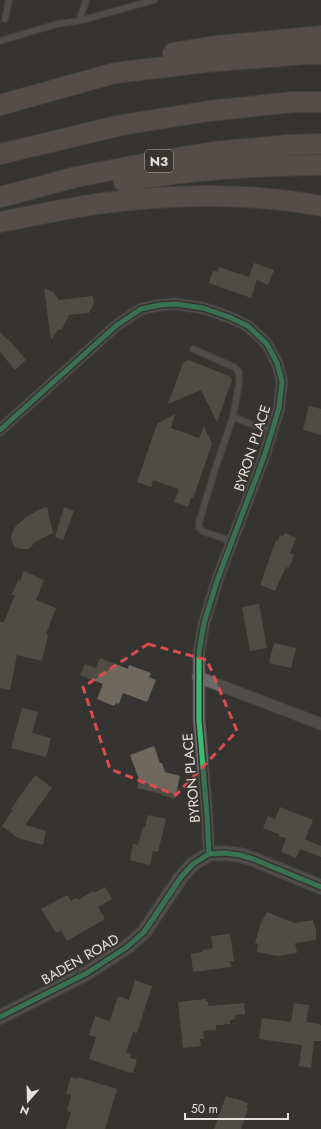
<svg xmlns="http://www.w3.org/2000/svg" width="321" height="1129" viewBox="0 0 321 1129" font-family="Jost,sans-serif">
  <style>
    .building { fill: #6e685d }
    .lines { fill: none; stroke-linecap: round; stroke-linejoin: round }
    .service-casing { stroke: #51504e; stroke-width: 8 }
    .minor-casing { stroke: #51504e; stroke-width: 13 }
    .tertiary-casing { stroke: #51504e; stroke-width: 16 }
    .motorway-casing { stroke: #51504e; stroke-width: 22 }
    .service { stroke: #6d6b69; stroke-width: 5.5 }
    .minor { stroke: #6d6b69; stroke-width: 11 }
    .tertiary { stroke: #6d6b69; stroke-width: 14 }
    .motorway { stroke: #7b6c68; stroke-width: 20 }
    .cycleway-casing { stroke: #383430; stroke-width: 8 }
    .cycleway { stroke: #3abd76; stroke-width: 5 }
    .marked { fill: none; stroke: #d94d4c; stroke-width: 3; stroke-dasharray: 8 5; stroke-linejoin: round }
    .labels { text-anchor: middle; stroke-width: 4; stroke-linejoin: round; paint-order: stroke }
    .shield { fill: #383430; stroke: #b0acaa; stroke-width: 1 }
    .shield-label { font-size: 13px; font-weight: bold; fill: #e3e0de }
    .street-label { font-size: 14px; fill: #e3e0de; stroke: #383430 }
  </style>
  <rect width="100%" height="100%" fill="#363432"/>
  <path class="building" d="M254,263L274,270L268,285L257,280L251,298L209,283L213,271L218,272L219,267L249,277Z
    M44,288L53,292L59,300L93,296L94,303L89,313L69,315L62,329L58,330L51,340Z
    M0,332L7,340L8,339L26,360L15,370L0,352Z
    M188,360L229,376L232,380L217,422L201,390L168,404L183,363Z
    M309,406L321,409V435L303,430Z
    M175,414L171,428L199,438L204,426L212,444L193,498L191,497L188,507L174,502L179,489L153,480L151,487L137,482L157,424Z
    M47,507L53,533L35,542L30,548L27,549H21L15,547L12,542L11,536L14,529L16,526L25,518L38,510Z
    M64,507L74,511L63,540L55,537Z
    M285,533L296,538L290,553L294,555L289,568L286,567L284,571L275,591L260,585L276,540L278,541L280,535L284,536Z
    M24,571L44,580L36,600L56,608L46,634L48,635L42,661L17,655L10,690L0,688V622H4L15,595H12L18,580L20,581Z
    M259,604L267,648L250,651L242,607Z
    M274,643L296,648L291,668L269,663Z
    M100,658L128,669L129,665L151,673L149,677L156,680L147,702L123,693L119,704L116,703L114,706L97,699L103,684L80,675L85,664L96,668Z
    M22,708L38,712L32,733L51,738L46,757L11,748Z
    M154,746L160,763H162L165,772L180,776L175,799L162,795V794L137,788L139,779L130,755Z
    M35,775L52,788L25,825L46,831L43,845L18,838L2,826L13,810L11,809L18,799Z
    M280,807L313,820L305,839L321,846V857L300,849L296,858L281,852L286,838L279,836V834L263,828L268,816L275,819Z
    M148,815L166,819L158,852L153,851L150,865L130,860L133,844L138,845L143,827H145Z
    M105,887L112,899L98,907L105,919L67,941L61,930L56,933L41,909L67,895L71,901L76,898L78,900L93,891L94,893Z
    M267,912L294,923L313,920L316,930V940L295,943L297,953L278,956L257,952L258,944L255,943L261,923Z
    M230,934L234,961H230L231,967L193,972L191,954L203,952V950L213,948L211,936Z
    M135,980L152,986L137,1033L133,1032L126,1053L131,1054L130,1058L137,1060L133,1073L131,1072V1073L89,1059L96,1037L89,1035L95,1016L110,1021L118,996L129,1000Z
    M206,999V1001H208V1006L244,1003L245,1014L235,1015V1019L230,1020V1024L216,1025V1030L203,1031L204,1039H200L201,1046L183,1048L178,1002Z
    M294,1003L309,1005L306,1022L320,1024V1025L321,1026V1041H314L311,1068L299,1066L302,1045L259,1039L262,1018L291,1022Z
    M71,1077L77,1079L78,1077L117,1089L105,1129H66L71,1112L67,1111L71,1095L66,1094Z
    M226,1096L234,1099V1098L248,1103L246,1108H248L241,1129H214Z"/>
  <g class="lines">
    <g class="service-casing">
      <path id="service" d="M5,19L9,0
        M79,21L86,0
        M0,41L57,24L79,21L154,0
        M193,349L234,367L239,372V384L233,417L215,469L199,523V528L204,532L232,541
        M233,417L272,432"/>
    </g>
    <g class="minor-casing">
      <path id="minor" d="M0,430L117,325L141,309L160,305L176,304L203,308L229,317L248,326L267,344L277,363L282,381L279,408L264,457L218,578L204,623L199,652V720L207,815L209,854
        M198,677L321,724"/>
    </g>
    <g class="tertiary-casing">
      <path id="tertiary" d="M0,1017L87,973L127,947L144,932L181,877L193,864L209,854L224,853L240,855L253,859L321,887"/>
    </g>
    <g class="motorway-casing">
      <path id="motorway" d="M173,53L217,46L321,36
        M0,105L115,73L206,62L306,54H321
        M0,154L122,125L209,111L293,102H321
        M124,182C189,169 255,166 321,165
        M0,197L76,177L158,161L213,152L289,145L321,144
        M0,222C32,216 64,209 96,204C170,194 248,192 321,206"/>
    </g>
    <use href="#service" class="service"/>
    <use href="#minor" class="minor"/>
    <use href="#tertiary" class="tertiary"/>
    <use href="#motorway" class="motorway"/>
    <g class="cycleway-casing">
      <path id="cycleway" d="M0,430L117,325L141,309L160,305L176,304L203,308L229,317L248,326L267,344L277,363L282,381L279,408L264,457L218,578L204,623L199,652V720L207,815L209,854
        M0,1017L87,973L127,947L144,932L181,877L193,864L209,854L224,853L240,855L253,859L321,887"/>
    </g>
    <use href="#cycleway" class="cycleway"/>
  </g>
  <path d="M0 0H321V1129H0ZM148,644L207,660L237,731L176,795L110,769L83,687Z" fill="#363432" fill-opacity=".55" fill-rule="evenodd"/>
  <path class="marked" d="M148,644L207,660L237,731L176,795L110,769L83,687Z"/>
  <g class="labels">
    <rect class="shield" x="145" y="150" width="28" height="22" rx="3"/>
    <g class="shield-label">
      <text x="159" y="166">N3</text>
    </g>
    <g class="street-label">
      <text transform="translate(252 448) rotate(-72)" y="5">BYRON PLACE</text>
      <text transform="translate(191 778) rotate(-95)" y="5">BYRON PLACE</text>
      <text transform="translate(80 959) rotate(-30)" y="5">BADEN ROAD</text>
    </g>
  </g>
  <g transform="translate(28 1101) rotate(200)" stroke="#383430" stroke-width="3" paint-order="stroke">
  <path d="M0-3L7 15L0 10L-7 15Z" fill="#e3e0de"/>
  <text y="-6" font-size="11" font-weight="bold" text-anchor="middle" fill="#e3e0de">N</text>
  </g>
  <path d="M185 1113v6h103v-6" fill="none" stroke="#e3e0de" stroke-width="2"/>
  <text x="191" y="1113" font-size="12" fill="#e3e0de" stroke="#383430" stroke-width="3" paint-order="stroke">50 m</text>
</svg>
